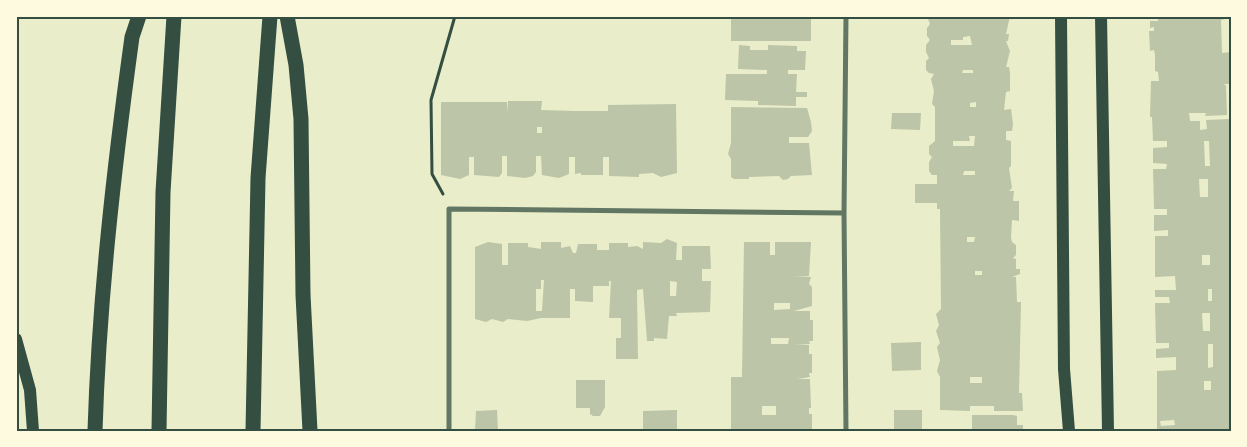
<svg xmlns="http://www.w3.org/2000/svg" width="1247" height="447" viewBox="0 0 1247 447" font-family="'Zilla Slab',serif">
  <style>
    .building { fill: #bcc5a7; fill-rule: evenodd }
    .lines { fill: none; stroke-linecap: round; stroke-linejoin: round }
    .path { stroke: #344e41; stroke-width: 3 }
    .minor { stroke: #617663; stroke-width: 5 }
    .primary { stroke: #344e41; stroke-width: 12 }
    .motorway { stroke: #344e41; stroke-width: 15 }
    .neatline { fill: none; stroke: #344e41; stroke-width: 2 }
  </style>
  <rect width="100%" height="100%" fill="#e9edc9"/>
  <path class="building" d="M731,16H811V41H731Z
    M927,16H1010L1006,34H1009L1008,41H1006L1010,51L1006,67H1009L1010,73V91L1006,92L1004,110L1011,109L1013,124L1012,131H1006V140L1011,141V166L1009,168L1012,188L1009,191H1014L1013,201H1019V221L1012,220L1011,238L1012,242L1016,245V255L1013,258L1016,259V269H1020V274L1012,277H1016L1017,302H1021L1019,393H1022L1023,411H994V406H970V411L940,410V377L937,371L940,360L937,347L940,343L936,331L939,325L936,314L941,309L940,209H937V203H915V184H937V175H932L929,171V162L932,157L929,154V146L935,141V107L932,104L934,91L931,79L934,74L929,73L926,70V61L929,58L926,52V45L930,40L927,36V28L930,24ZM970,36L972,45H951V40H963V37ZM963,70H973V73H962ZM976,102V107H970V103ZM969,136H975L974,146H953V141H970ZM964,171H975V175H963ZM967,237H975L974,242H967ZM975,271H982V275H975ZM970,377H982V383H970Z
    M1158,16H1225V19L1221,20L1222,53L1231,52V84H1224L1226,86L1227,115L1205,116L1206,113H1189L1190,121H1200V130L1207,129L1206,120L1231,119V431H1157V371L1176,370V357L1156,358V349L1169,348V343H1156L1155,303H1170L1169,297H1155V290H1176L1175,276L1155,277V236H1168V230L1154,231V215H1167V209H1154L1153,169H1166L1167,164L1153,163V148L1167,147V141H1172H1153L1152,117H1150L1151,81H1159L1158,72L1155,71V54L1154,50L1150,51L1149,31H1154V27L1150,28V21H1158ZM1204,141H1209L1210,166H1205ZM1199,179H1208V197H1200ZM1202,255H1210V265H1202ZM1208,289H1212V301H1208ZM1202,313H1210V331H1203ZM1208,344H1213V367L1208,368ZM1204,381H1211V390H1204ZM1174,420L1175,425L1161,426L1160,421Z
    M739,45L750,46V50H768V45L797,46V51H806L805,70H788V74H797L796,92H807V97H796V106L758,105V101L725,100L726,74H767V70L738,69Z
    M508,101H542L541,110L575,111H608V105L676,104L677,173L661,177L653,173L639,174V177L609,176V157H603V175H581V173L575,174V157H569V174L559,178L542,175L541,156H536V172L533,176L525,178L507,176V156H502V173L499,177L474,175V157H469V175L460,179L441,175V102H507L508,113ZM537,127H542V133H537Z
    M731,107L807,108L811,122L812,131L808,137H789V143H809L812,175L791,176L788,179L783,180L779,176L749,177V179H734L731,177V159L728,154L731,143Z
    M892,113H921L920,130L891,129Z
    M667,239L677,243L676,260H682V246H710L711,269H702V281H711L710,312L676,313L677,316H669L667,339L654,338V341H647L643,289L637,290L638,359H616V338H621V318H609L611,281H609V286H593V302L575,301V289H570V318H541L527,321L508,319L503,322L492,319L486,322L475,319V247L488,242L502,244V265H508V243H528V247L541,249V242H561V248L570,246L573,253H576L578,244H597V250H609V243H628V247L637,246L643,249V242L661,243ZM541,280H544L542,311H536V289H541ZM670,281L677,282L676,296H670Z
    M744,242H770V255H775V242H811L809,276H794L811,277L809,284L812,287V306L794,311H810V320H813V341H809L810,344L795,345H809V354H812V373H809L810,377L797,379H810L811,408H809V414H812V431H731V377H742ZM774,303H790V309L774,310ZM771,338H789L788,344H771ZM762,406H776V415H762Z
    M921,342V370L892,371L891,343Z
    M576,380H605V407L600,416H593L590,414V408H576Z
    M497,410L498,431H475L476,411Z
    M677,410V431H643V411Z
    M894,410H922V431H894Z
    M972,415H1013L1017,416V425H1023V431H972Z"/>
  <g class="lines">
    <path class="path" d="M443,194L432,174L431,100L455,16"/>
    <path class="minor" d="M846,16L844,213L846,431
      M449,431V209L844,213"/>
    <path class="primary" d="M1061,16L1064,369L1069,431
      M1101,16L1108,431
      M16,339L30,390L33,431"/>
    <path class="motorway" d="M287,16L296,65L301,119L303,295L310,431
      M95,431C99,299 114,168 132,37L139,16
      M159,431L163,192L174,16
      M253,431L258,178L270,16"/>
  </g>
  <rect width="1247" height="447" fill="none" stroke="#fefae0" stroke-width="35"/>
  <rect x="18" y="18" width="1212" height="412" class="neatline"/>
</svg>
